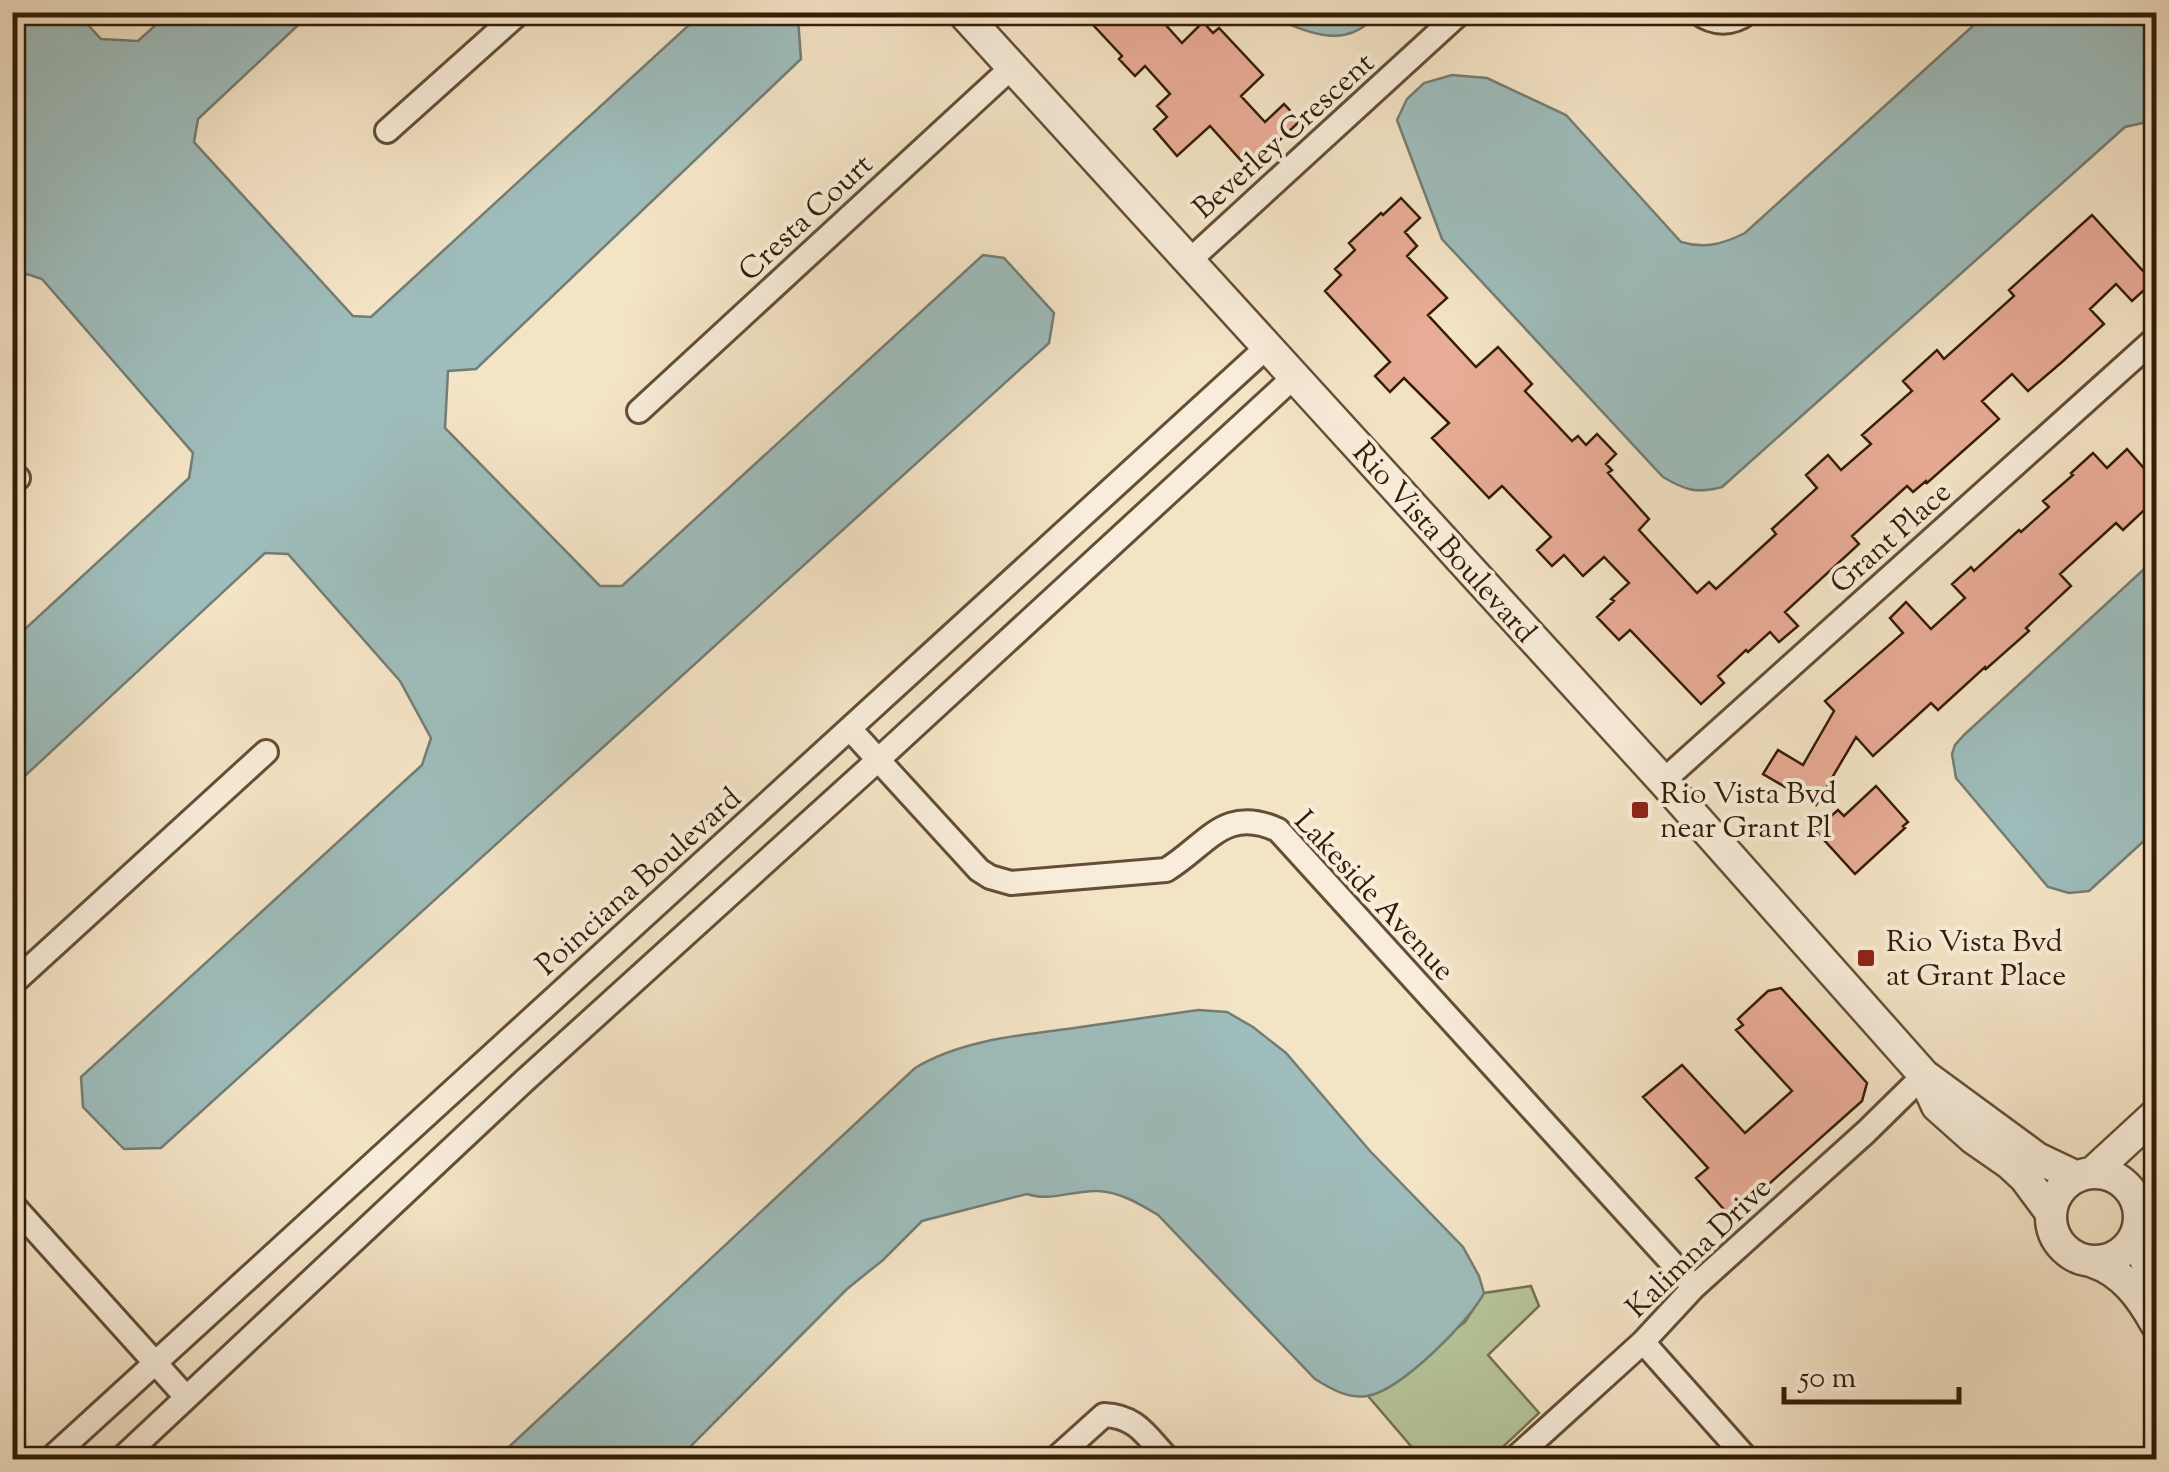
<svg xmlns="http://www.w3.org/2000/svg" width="2169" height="1472" viewBox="0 0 2169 1472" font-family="'Sorts Mill Goudy',serif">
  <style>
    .green { fill: #b6c599; stroke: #757050; stroke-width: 2.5 }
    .water { fill: #9ebdbc; stroke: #747d73; stroke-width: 2.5 }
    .building { fill: #e9ac96; stroke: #341c06; stroke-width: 2.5 }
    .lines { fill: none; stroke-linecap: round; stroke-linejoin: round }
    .minor-casing { stroke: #644e36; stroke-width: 28 }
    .tertiary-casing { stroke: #644e36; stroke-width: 35 }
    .minor { stroke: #f8edda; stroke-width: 22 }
    .tertiary { stroke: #f8edda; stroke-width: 30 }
    .poi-dot { fill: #8f2418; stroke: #f8edda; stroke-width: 4 }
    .labels { text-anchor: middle; stroke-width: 8; stroke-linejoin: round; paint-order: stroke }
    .street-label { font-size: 30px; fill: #341c06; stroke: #f8edda }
    .poi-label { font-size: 30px; fill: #341c06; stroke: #f8edda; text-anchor: start }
  </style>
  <rect width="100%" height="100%" fill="#f4e4c6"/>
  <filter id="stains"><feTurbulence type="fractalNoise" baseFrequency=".002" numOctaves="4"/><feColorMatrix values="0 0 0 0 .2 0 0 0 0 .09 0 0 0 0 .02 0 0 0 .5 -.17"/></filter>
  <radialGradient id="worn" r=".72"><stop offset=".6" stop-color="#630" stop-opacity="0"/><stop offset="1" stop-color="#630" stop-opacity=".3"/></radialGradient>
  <path class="green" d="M1531,1286L1539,1306L1488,1355L1539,1413L1490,1459H1422L1368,1396L1465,1322L1484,1293Z"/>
  <path class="water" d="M13,12L77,13L101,39L138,41L169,13H311L198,119L194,142L353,316L371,317L702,13H792L798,18L801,59L476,369L448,371L445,428L600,586H622L983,255L1004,258L1054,313L1049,343L161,1148L124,1149L83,1107L81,1077L422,765L431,738L400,681L288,554L265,553L13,787V640L189,478L193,453L42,279L27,274L13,284Z
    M1263,13H1377C1346,55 1301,29 1263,13Z
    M1987,13H2156V120L2125,127L1722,487C1696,494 1685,490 1663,477L1442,239L1397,120L1407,99L1424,83L1452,75L1487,78L1566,115L1681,242C1705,249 1723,244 1745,233Z
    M2156,558V830L2089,891L2069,893L2048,887L1956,778L1952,754L1955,745L1964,735Z
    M1198,1010L1227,1012L1253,1027L1286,1053L1370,1151L1463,1247L1479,1276L1484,1293C1469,1322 1400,1391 1367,1396C1348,1399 1331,1389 1315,1379L1158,1215C1140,1204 1120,1192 1098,1191C1074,1190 1050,1202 1027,1194L922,1221L883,1260L847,1289L687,1450L672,1459H496L915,1068C961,1040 1021,1035 1074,1028C1115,1022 1157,1016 1198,1010Z"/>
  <path class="building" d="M1081,12H1154L1182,43L1203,22L1213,33L1219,28L1263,75L1241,96L1265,122L1284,104L1300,121L1252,166L1250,163L1246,166L1210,126L1177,156L1154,129L1167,117L1157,106L1170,94L1145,66L1135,76L1119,59L1122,56Z
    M1401,198L1420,218L1405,232L1417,246L1407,256L1447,298L1428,315L1476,367L1498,347L1532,384L1525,391L1572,441L1578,436L1586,445L1597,434L1616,454L1606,464L1612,470L1608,473L1649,519L1639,530L1697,593L1709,582L1716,589L1776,534L1772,529L1817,488L1806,475L1828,455L1841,470L1871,444L1862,435L1912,391L1903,381L1937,350L1944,359L2014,296L2009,290L2092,215L2153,282L2132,301L2116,284L2090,309L2104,324L2062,362L2028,391L2012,374L1982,401L1999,419L1927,483L1926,481L1913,492L1907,486L1852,536L1859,544L1785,612L1798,626L1779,642L1770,632L1748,652L1746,650L1718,676L1724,683L1701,704L1630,630L1619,640L1597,617L1614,601L1611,599L1629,583L1604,557L1583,576L1564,555L1552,566L1537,550L1551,537L1502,486L1489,498L1432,438L1449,423L1404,378L1390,392L1375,376L1390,362L1325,291L1341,275L1335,269L1355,250L1349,243L1381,213L1383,215Z
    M2127,449L2156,482V499L2123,530L2116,523L2060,574L2071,586L2026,628L2029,631L1986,669L1985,667L1938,710L1931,703L1873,756L1856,737L1816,805L1763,774L1778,750L1803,765L1834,711L1825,701L1903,633L1890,618L1906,602L1931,629L1965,598L1952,584L1971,567L1974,571L2019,530L2021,532L2049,507L2043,501L2073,475L2071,473L2093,453L2107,468Z
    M1876,786L1908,822L1903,826L1905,828L1855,874L1815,830L1838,810L1844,816Z
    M1781,988L1867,1083L1862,1101L1742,1208L1739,1203L1729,1215L1696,1178L1708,1168L1643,1097L1682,1065L1745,1133L1792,1091L1736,1030L1743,1025L1738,1019L1768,991Z"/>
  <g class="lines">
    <g class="minor-casing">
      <path id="minor" d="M1697,12C1714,25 1732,25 1749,12
        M387,131L520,12
        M1189,261L1461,12
        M639,411L1011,68
        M12,483L18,478
        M850,729L979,870L990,877L1011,883L1166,870C1207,845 1225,805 1278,830L1694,1287
        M1663,781L2156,338
        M12,984L266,752
        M12,1204L186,1397
        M1643,1342L1748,1460
        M49,1460L1267,347
        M120,1460L523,1082L878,760L1295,376
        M1054,1460L1104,1415C1137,1416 1147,1437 1169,1460
        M1513,1460L1643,1342L1694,1287L1866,1132L1924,1075"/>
    </g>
    <g class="tertiary-casing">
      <path id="tertiary" d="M962,12L1663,781L1924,1075L2037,1158L2077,1177
        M1927,1084L1937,1106L1974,1139L2010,1164L2025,1178L2051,1213
        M2051 1217a44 44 0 1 1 88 0a44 44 0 1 1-88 0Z
        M2092,1173L2156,1114
        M2138,1230L2144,1257L2156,1284
        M2093,1262C2123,1272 2141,1297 2156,1324"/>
    </g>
    <use href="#minor" class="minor"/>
    <use href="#tertiary" class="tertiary"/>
  </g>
  <g class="poi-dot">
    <rect x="1630" y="800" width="20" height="20" rx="5"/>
    <rect x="1856" y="948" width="20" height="20" rx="5"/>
  </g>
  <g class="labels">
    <g class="street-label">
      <text transform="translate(1283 135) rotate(-42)" y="10">Beverley Crescent</text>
      <text transform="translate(805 217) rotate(-43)" y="10">Cresta Court</text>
      <text transform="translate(1890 537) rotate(-42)" y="10">Grant Place</text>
      <text transform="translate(1445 542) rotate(48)" y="10">Rio Vista Boulevard</text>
      <text transform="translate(638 881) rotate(-42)" y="10">Poinciana Boulevard</text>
      <text transform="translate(1375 895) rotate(47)" y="10">Lakeside Avenue</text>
      <text transform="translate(1698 1247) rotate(-44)" y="10">Kalimna Drive</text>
    </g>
    <g class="poi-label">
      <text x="1660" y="803">Rio Vista Bvd<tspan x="1660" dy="34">near Grant Pl</tspan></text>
      <text x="1886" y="951">Rio Vista Bvd<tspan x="1886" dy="34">at Grant Place</tspan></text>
    </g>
  </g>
  <rect width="2169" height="1472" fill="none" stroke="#f4e4c6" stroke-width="50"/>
  <rect x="15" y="15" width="2139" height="1442" fill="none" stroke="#341c06" stroke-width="5"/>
  <rect x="25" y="25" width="2119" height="1422" fill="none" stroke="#341c06" stroke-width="2.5"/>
  <path d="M1784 1387v15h175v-15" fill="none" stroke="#341c06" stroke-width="5"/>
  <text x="1799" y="1387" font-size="30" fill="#341c06" stroke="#f8edda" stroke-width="8" paint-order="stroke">50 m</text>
  <rect width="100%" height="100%" filter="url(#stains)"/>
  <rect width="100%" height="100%" fill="url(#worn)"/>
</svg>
